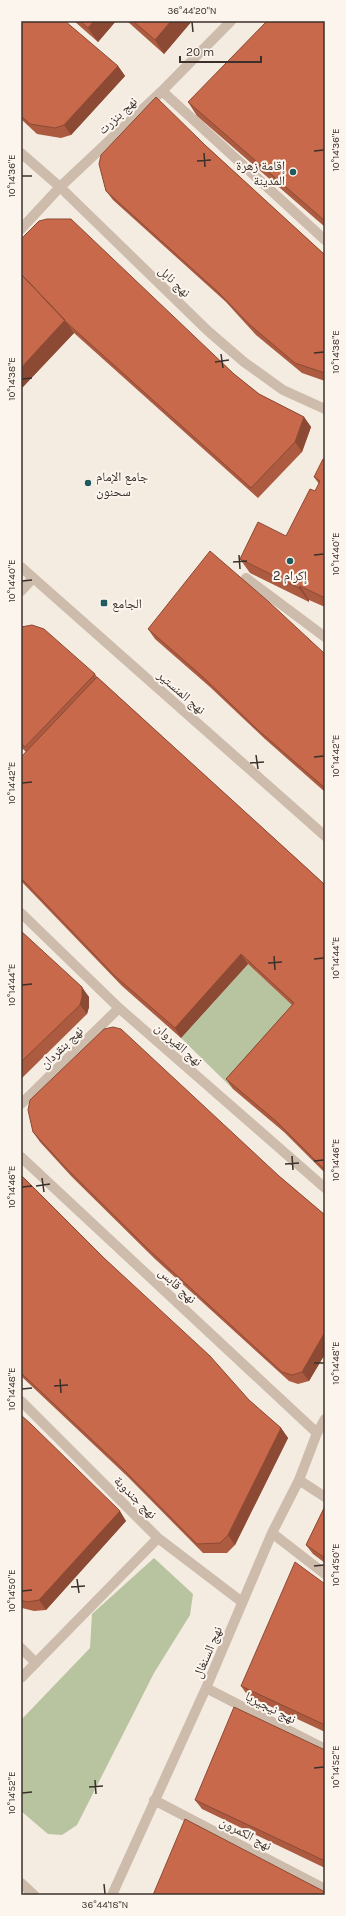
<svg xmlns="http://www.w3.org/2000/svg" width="346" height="1916" viewBox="0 0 346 1916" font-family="Karla,'Noto Naskh Arabic',sans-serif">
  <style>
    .green { fill: #b8c4a0 }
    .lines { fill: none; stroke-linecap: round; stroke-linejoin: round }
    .minor { stroke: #cdbbac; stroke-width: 10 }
    .wall { fill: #ac5a40 }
    .shaded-wall { fill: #8c4a34 }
    .building { fill: #c8694b; stroke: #8c4a34 }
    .ticks { fill: none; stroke: #3b302b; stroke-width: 1.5 }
    .poi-dot { fill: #1f5a5e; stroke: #fbf5ee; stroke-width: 1.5 }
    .labels { text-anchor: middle; stroke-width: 4; stroke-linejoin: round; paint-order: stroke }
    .street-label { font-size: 13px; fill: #3b302b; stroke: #fbf5ee }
    .poi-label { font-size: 13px; fill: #3b302b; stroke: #fbf5ee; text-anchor: start }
    .neatline { fill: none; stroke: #3b302b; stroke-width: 1.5 }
    .ticks-label { font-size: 10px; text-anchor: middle; fill: #3b302b }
  </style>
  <rect width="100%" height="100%" fill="#f4ebe1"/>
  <path class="green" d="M248,964L301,1013L233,1089L181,1038Z
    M154,1558L193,1594L190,1615L154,1673L77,1825L62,1835L48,1834L21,1811V1720L90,1648L92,1614Z"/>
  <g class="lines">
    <path class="minor" d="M162,91L325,240
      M21,153L60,187L208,331L244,362L283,390L325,409
      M21,229L60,187L162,91L231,21
      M21,567L325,836
      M246,578L325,637
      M21,591L33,578
      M21,913L119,1008L325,1188
      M21,1104L119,1008
      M21,1157L317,1433
      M21,1401L158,1538L242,1602
      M299,1480L325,1497
      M272,1533L325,1574
      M21,1648L36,1663
      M21,1678L158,1538
      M206,1688L325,1749
      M154,1800L325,1889
      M21,1883L34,1895
      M112,1895L206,1688L272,1533L299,1480L317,1433L325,1419"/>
  </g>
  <path class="wall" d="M21,21L118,66L125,76L71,135L61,138L37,134L21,119Z
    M74,21H116L98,42Z
    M127,21H192L164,54Z
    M325,21V227L197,116L188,102Z
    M205,145L325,255V381L302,373L256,335L226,302L113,200L106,191Z
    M21,239L234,374L259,394L304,417L311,427L302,452L258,498L74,333L21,389Z
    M325,461V607L309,600V602L250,573L240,559L286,536L315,491L319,484L314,477Z
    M21,627L95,674L97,677L311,872L325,885V1173L284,1132L233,1089L226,1079L292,1005L248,964L181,1038L122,986L21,881V757L26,752L21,747Z
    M148,629L325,654V792L265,739L210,687L155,639Z
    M21,931L89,997V1007L87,1014L21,1079Z
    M33,1132L279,1176L325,1215V1354L309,1381L298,1384L289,1381L155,1259L72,1177L40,1142Z
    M21,1175L104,1258L249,1400L281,1428L288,1438L235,1545L227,1553H203L128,1477L21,1376Z
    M21,1415L126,1521L46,1610L34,1611L22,1608L21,1607Z
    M325,1506V1563L313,1554L306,1545Z
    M325,1584V1732L248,1696L241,1686Z
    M325,1750V1868L202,1809L195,1800Z"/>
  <path class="shaded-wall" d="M94,21H116L98,42L88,28Z
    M171,21H192L164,54L155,40Z
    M118,66L125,76L71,135L64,125Z
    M65,320L74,333L21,389V368Z
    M304,417L311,427L302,452L295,442Z
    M300,586L309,600V602L299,588Z
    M241,954L248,964L181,1038L175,1028Z
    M82,987L89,997V1007L87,1014L80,1005Z
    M325,1332V1354L309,1381L302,1372Z
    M281,1428L288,1438L235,1545L228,1535Z
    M120,1511L126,1521L46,1610L39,1600Z"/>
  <path class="building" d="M21,21H65L118,66L64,125L55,128L30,124L21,116Z
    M80,21H94L88,28Z
    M133,21H171L155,40Z
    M267,21H325V221L188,102Z
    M156,97L205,145L325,255V373L295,363L250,325L219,293L106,191L99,164L101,155Z
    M47,219H71L234,374L259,394L304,417L295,442L251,488L67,323L21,274V239L39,221Z
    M21,274L65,320L21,368Z
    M323,459L325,461V598L300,586L299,588L240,559L258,522L286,536L310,489L315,491L320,481L314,477Z
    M210,551L269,602L325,654V788L258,730L203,677L148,629Z
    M32,625L44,629L95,674L25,747L21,743V627Z
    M97,677L311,872L325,885V1170L277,1122L226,1079L294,1003L241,954L175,1028L115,976L21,878V757Z
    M21,931L82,987V997L80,1005L21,1062Z
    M113,1027L121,1029L279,1176L325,1215V1332L302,1372L292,1375L282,1372L148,1249L65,1167L33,1132L28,1110L30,1100L104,1029Z
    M21,1175L104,1258L210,1356L249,1400L281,1428L228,1535L220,1543L197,1544L121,1467L21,1373Z
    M21,1415L32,1425L120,1511L39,1600L27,1602L21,1600Z
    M325,1506V1558L306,1545Z
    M295,1562L325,1584V1725L241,1686Z
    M234,1707L325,1750V1861L195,1800Z
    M185,1819L325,1892V1895H153Z"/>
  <path class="ticks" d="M192,22L193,32M314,151L324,150M204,153L205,167M197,161L211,160M22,176H32M314,353L324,352M221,354L223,368M215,362L229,360M22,379L32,378M239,555L240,569M314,555L324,554M233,562L247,561M22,581L32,580M256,755L258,769M314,757L324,756M250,763L264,762M22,783L32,782M274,956L275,970M314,959L324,958M268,963L282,962M22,985L32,984M292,1156L293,1170M314,1161L324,1160M285,1164L299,1163M42,1178L44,1192M36,1186L50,1184M22,1187L32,1186M314,1363H324M60,1379L61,1393M54,1386L68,1385M22,1389L32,1388M314,1566L324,1565M77,1579L79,1593M71,1587L85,1586M22,1591L32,1590M314,1768L324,1767M95,1780L96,1794M89,1787L103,1786M22,1793L32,1792M104,1884L105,1894"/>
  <g class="poi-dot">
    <circle cx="293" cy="172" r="4"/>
    <circle cx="88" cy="483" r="4"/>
    <circle cx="290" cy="561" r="4"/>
    <rect x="100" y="599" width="8" height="8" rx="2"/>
  </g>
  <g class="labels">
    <g class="street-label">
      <text transform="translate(117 115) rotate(-43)" y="5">نهج بنزرت</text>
      <text transform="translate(175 281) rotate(44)" y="5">نهج نابل</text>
      <text transform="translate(182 692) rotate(41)" y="5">نهج المنستير</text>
      <text transform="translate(179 1044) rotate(41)" y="5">نهج القيروان</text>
      <text transform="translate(61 1047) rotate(-44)" y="5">نهج بنقردان</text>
      <text transform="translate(178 1285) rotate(43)" y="5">نهج قابس</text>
      <text transform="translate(136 1497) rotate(45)" y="5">نهج جندوبة</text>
      <text transform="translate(207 1652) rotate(-67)" y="5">نهج السنغال</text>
      <text transform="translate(271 1707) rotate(27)" y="5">نهج نيجيريا</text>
      <text transform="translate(246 1833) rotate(28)" y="5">نهج الكمرون</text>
    </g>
    <g class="poi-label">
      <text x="285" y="170" text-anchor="end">إقامة زهرة<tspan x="285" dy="15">المدينة</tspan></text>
      <text x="96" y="481">جامع الإمام<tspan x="96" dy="15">سحنون</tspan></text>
      <text x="290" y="580" text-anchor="middle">إكرام 2</text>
      <text x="112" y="608">الجامع</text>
    </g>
  </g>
  <rect width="346" height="1916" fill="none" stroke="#fbf5ee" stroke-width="44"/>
  <path d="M180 56v6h81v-6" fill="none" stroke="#3b302b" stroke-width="2"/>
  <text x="186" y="56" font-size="12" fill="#3b302b" stroke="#fbf5ee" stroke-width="3" paint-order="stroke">20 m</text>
  <rect x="22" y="22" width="302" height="1872" class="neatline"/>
  <g class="ticks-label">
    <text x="192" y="14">36°44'20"N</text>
    <text transform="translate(335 150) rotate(-90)" y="4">10°14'36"E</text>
    <text transform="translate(11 176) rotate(-90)" y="4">10°14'36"E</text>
    <text transform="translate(335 352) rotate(-90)" y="4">10°14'38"E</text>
    <text transform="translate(11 379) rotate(-90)" y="4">10°14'38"E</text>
    <text transform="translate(335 554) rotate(-90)" y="4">10°14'40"E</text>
    <text transform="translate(11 581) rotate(-90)" y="4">10°14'40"E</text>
    <text transform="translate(335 756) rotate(-90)" y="4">10°14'42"E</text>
    <text transform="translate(11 783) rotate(-90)" y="4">10°14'42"E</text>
    <text transform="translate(335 958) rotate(-90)" y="4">10°14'44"E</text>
    <text transform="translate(11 985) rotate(-90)" y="4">10°14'44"E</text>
    <text transform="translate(335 1160) rotate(-90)" y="4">10°14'46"E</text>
    <text transform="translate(11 1187) rotate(-90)" y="4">10°14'46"E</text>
    <text transform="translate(335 1363) rotate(-90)" y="4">10°14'48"E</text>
    <text transform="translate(11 1389) rotate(-90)" y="4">10°14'48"E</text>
    <text transform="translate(335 1565) rotate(-90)" y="4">10°14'50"E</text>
    <text transform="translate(11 1591) rotate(-90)" y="4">10°14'50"E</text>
    <text transform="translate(335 1767) rotate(-90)" y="4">10°14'52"E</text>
    <text transform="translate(11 1793) rotate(-90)" y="4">10°14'52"E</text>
    <text x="105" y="1908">36°44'18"N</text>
  </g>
</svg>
